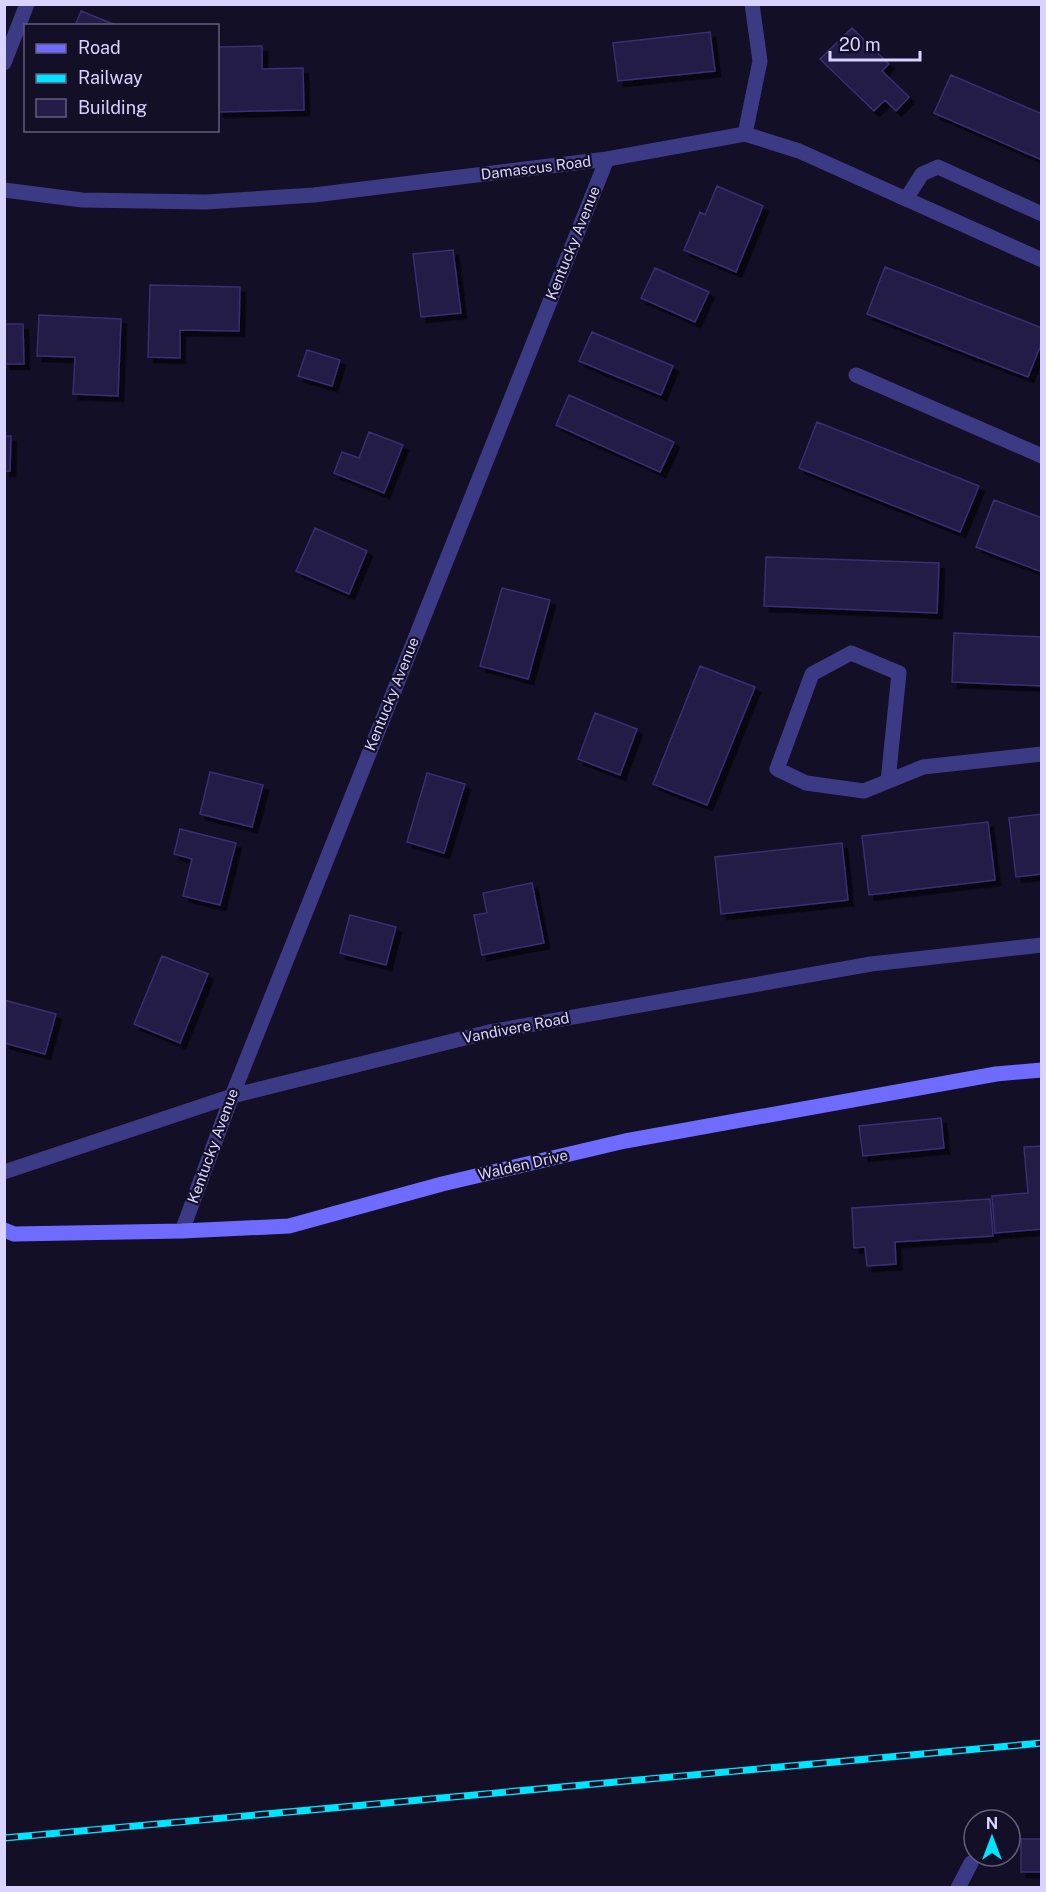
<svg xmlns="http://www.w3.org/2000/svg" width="1046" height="1892" viewBox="0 0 1046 1892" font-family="'Public Sans',sans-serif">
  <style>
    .building { fill: #241b47; stroke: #3b2d73; stroke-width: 1.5; filter: url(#shadow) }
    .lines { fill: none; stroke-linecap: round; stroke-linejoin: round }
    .lane { stroke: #3d3a85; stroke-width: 15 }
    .street { stroke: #3d3a85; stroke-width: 15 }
    .secondary { stroke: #6f6bff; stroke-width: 15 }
    .rail-casing { stroke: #00e5ff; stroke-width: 7 }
    .rail { stroke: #130f26; stroke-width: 4.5; stroke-dasharray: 14; stroke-linecap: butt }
    .labels { text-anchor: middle; stroke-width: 4.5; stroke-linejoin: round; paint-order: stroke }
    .street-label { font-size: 15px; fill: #d9d4ff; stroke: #130f26 }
  </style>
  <defs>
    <filter id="shadow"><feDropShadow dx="5.5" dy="5.5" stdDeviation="0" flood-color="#0009"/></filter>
  </defs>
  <rect width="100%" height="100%" fill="#130f26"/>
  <path class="building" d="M81,11L118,26H75Z
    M852,28L889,64L882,71L909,97L896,111L885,100L874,111L820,59Z
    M710,32L715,71L618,81L613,43Z
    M262,46V69L303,68L304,110L218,112V47Z
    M951,75L1042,114V160L934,113Z
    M717,186L763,206L736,272L684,250L700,212L705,215Z
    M453,250L461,313L421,317L413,254Z
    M885,267L1042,328V342L1028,377L867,314Z
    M655,268L709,292L695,322L641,298Z
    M150,285L240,287L239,331L180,330V358L148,357Z
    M39,315L121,319L118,396L73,394L75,357L37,356Z
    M4,324H23L24,364H4Z
    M592,332L673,366L661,395L579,361Z
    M307,350L340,360L332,386L298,376Z
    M569,395L674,442L660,472L556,425Z
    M817,422L979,486L960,532L799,468Z
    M369,432L403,445L384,493L334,473L342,452L359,458Z
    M4,436H11L10,471H4Z
    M994,500L1042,518V572L976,547Z
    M315,528L367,551L349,594L296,571Z
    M766,557L939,563L937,613L764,606Z
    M502,588L550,600L528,679L480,666Z
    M954,633L1042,637V686L952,682Z
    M700,666L755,687L707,805L653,784Z
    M595,713L637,729L620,775L578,759Z
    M210,772L263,785L252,827L200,814Z
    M427,773L465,784L444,853L407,842Z
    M1042,814V874L1016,877L1009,818Z
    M988,822L995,880L869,895L862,836Z
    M180,829L236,843L220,905L183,896L192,859L174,854Z
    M842,843L848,900L721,914L715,857Z
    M532,883L544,943L482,955L474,915L487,913L483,893Z
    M350,915L396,927L386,965L340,953Z
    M162,956L208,974L180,1043L134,1024Z
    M4,1000L56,1014L45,1054L4,1043Z
    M941,1118L944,1148L863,1156L859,1126Z
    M1042,1146V1229L995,1233L992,1196L1028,1193L1024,1147Z
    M990,1199L993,1236L895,1242L896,1264L867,1266L865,1247L854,1248L852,1208Z
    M1021,1839H1042V1872H1021Z"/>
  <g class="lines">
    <path class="lane" d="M906,199L922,174L938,167L1042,214
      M856,375L1042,456
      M888,781L899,673L851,653L812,674L777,769L806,783L864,791L923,767L1042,754"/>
    <path class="street" d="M4,63L27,4
      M745,134L760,61L752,4
      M4,190L82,200L206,202L314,195L607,159L745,134L799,151L1042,260
      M4,1172L232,1096L489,1032L871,964L1042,945
      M182,1231L232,1096L607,159
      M958,1888L971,1863"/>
    <path class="secondary" d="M4,1230L14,1234L182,1231L289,1226L442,1184L625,1141L996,1074L1042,1070"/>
    <g class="rail-casing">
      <path id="rail" d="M4,1838L1042,1743"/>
    </g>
    <use href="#rail" class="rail"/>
  </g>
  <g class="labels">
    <g class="street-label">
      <text transform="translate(536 168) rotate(-7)" y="5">Damascus Road</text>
      <text transform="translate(573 243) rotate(-68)" y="5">Kentucky Avenue</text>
      <text transform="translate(392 694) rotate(-68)" y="5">Kentucky Avenue</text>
      <text transform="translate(516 1028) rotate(-11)" y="5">Vandivere Road</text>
      <text transform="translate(213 1146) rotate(-70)" y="5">Kentucky Avenue</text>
      <text transform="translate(523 1165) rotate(-13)" y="5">Walden Drive</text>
    </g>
  </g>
  <rect width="1046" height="1892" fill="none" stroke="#d9d4ff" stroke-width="12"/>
  <rect x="24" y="24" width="195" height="108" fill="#130f26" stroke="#625e7d" stroke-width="1.5"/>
  <rect x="36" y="44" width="30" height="9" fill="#6f6bff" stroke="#625e7d" stroke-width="1.5"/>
  <text x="78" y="54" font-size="18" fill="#d9d4ff">Road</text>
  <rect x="36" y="74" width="30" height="9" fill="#00e5ff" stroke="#625e7d" stroke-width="1.5"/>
  <text x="78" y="84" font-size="18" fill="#d9d4ff">Railway</text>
  <rect x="36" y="99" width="30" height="18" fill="#241b47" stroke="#625e7d" stroke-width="1.5"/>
  <text x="78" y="114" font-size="18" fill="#d9d4ff">Building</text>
  <g transform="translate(992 1838)"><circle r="28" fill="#130f26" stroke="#625e7d" stroke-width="1.5"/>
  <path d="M0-4.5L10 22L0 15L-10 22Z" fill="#00e5ff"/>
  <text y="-9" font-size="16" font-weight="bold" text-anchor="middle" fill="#d9d4ff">N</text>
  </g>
  <path d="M830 51v9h90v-9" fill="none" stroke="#d9d4ff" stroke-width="3"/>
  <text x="839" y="51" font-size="18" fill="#d9d4ff" stroke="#130f26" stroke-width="4.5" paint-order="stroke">20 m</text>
</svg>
